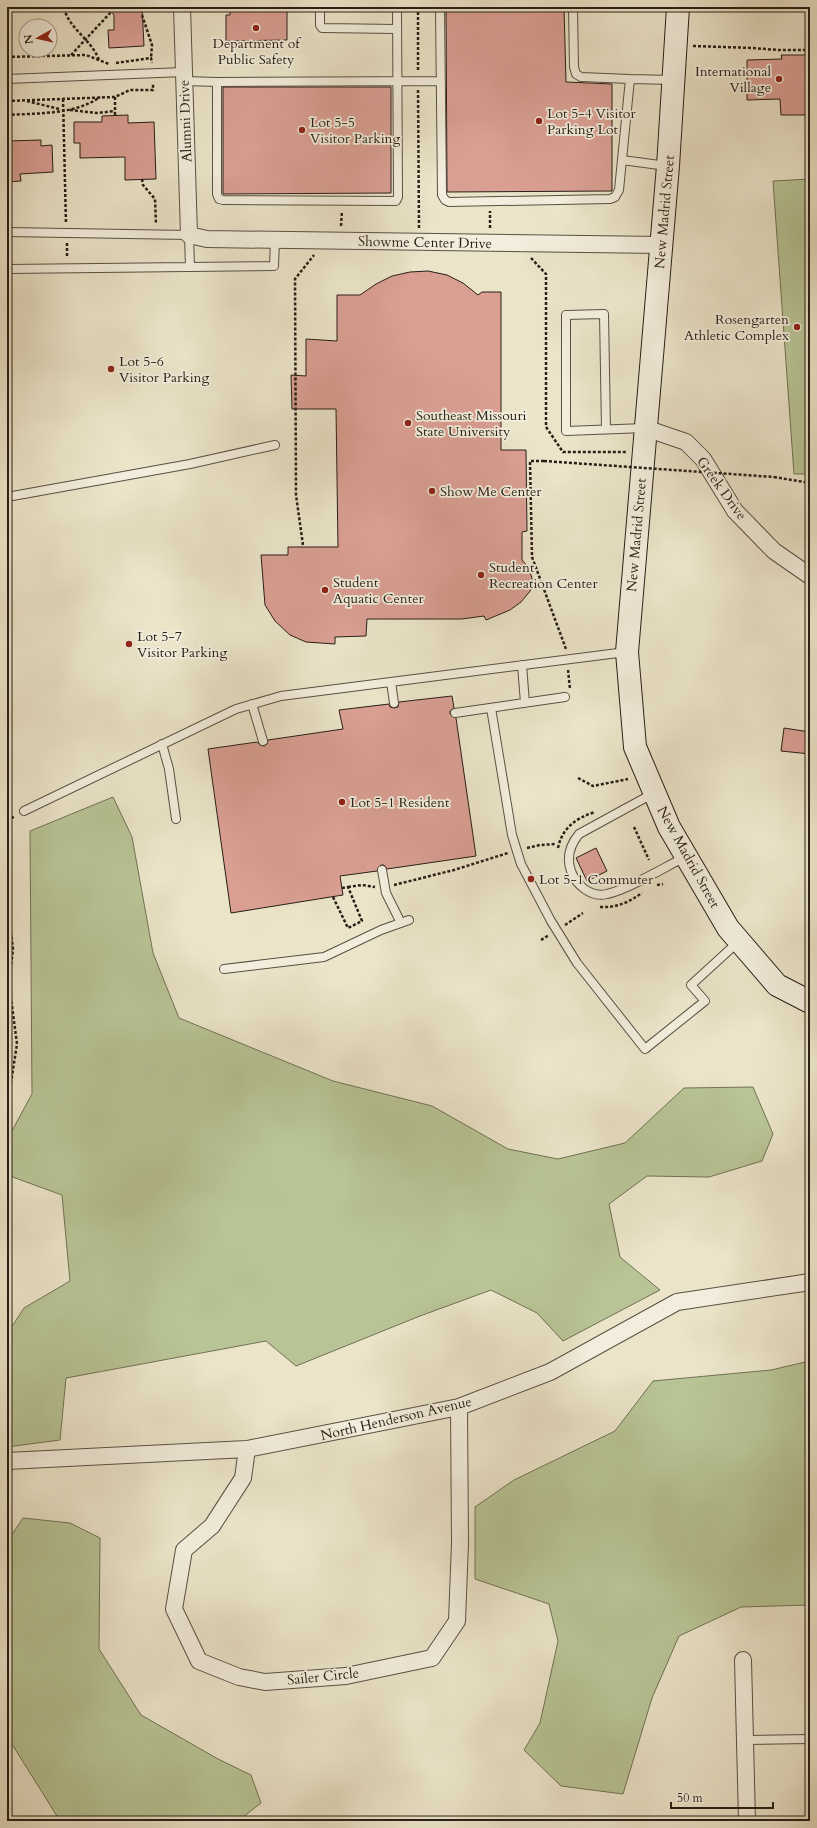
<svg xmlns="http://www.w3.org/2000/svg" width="817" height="1828" viewBox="0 0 817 1828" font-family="Cardo,serif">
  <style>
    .green { fill: #b8c495; stroke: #707156 }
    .building { fill: #d99f93; stroke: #281e16 }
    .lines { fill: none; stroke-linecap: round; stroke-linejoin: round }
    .lane-casing { stroke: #595043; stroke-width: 10 }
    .street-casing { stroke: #595043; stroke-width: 18 }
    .secondary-casing { stroke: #281e16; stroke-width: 24 }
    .path { stroke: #281e16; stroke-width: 2.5; stroke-dasharray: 3 2; stroke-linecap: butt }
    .lane { stroke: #f2eddc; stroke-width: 8 }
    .street { stroke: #f2eddc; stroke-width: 16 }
    .secondary { stroke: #f2eddc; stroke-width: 22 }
    .path-bridge { stroke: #281e16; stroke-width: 2.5; stroke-dasharray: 3 2; stroke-linecap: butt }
    .poi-dot { fill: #8f2418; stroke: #f2eddc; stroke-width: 1.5 }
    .labels { text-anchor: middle; stroke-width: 3.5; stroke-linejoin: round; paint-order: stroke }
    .poi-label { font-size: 14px; fill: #281e16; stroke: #f2eddc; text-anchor: start }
    .street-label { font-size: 14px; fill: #281e16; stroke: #f2eddc }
  </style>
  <rect width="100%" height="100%" fill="#ebe4c9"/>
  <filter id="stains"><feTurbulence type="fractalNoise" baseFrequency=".005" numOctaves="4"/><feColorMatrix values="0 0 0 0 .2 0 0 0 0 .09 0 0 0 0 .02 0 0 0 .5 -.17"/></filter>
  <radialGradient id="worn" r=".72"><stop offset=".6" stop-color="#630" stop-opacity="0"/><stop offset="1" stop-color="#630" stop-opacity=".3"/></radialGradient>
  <path class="green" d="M810,179V474H794L773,181Z
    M113,797L132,837L153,953L179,1018L333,1081L432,1106L508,1149L558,1159L625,1143L684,1088L753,1087L773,1134L762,1161L709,1177L647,1176L609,1204L620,1257L660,1290L563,1341L537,1313L491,1290L420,1316L296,1366L266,1341L66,1378L60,1440L7,1447V1334L24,1308L70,1281L62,1195L7,1175V1140L32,1094L30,831Z
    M810,1361V1605L741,1607L679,1636L652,1698L623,1794L561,1786L524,1750L540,1723L558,1641L549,1604L475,1579V1507L514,1480L615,1431L653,1381L771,1370Z
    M23,1518L70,1523L100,1538L99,1649L141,1715L218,1759L251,1775L261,1803L238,1821H60L7,1736V1542Z"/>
  <path class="building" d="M107,7H142L144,46L109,48L108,30H114V15Z
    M230,7H287V40L226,41V15H230Z
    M446,7H564L566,82L612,84V191L447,192Z
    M781,55H810V115H781L780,99L747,100V60L782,59Z
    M223,87H391V193L223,194Z
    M128,115V123L154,122L156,179L125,180V157L80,158V143H74V122H102V116Z
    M41,140V146L52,145L53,172L20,174L21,181L7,182V141Z
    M428,271L447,275L463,283L478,295L482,292H501V450H526L527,531L522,532V560L528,567L532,578L531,590L521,602L510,610L486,620L484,616L462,619H367L366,636L335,637V644L306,642L290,635L275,621L265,605L261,555H288V547H338L336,409H292L291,375L306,376V339L337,341V295H360L376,284L392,276L410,272Z
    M452,696L454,708L450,711V714L456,718L476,856L387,869L384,865H381L377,871L340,876L343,895L231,913L208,749L257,742L260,745L264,746L267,744L268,740L343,729L339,710L389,704L390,707L394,708L398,707L399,702Z
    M784,728L810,732V754L781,751Z
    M596,848L607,871L587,881L576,858Z"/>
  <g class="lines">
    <g class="lane-casing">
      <path id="lane" d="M320,7V25L322,28L397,29
        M397,7L398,197L396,201L223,200L219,199L217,194V82L441,81
        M440,7L442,195L445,200L449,202L610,199L615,197L619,190L630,79L673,80
        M573,7L574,67L576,74L581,77L630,79
        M7,79L184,72
        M184,81L217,82
        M622,160L667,166
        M7,232L189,235L190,267
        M7,269L274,266L275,240
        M606,429L604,314L566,315V431L645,428
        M7,497L190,464L275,445
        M522,665L525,703
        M391,682L394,703
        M252,704L263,741
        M491,708L512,835L521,864L551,921L577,963L645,1049L705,1001L691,985L738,942
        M455,713L565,697
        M162,744L169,769L176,819
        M654,793L579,834C570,845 566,857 571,871C576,885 591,898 607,894C627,890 665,867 685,857
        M24,811L236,709L281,696L626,652
        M382,870L386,893L401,923
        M224,969L324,957L381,930L409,920
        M745,1740L810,1739"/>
    </g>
    <g class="street-casing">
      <path id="street" d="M182,7L189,235L207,239L661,245
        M645,428L686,442L703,459L735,511L774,551L810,576
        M247,1449L243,1478L212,1526L184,1550L174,1609L199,1661L239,1677L265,1682L346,1676L432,1658L457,1621L460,1543L459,1407
        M7,1461L247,1449L459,1407L550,1372L677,1302L810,1282
        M743,1660L747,1821"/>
    </g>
    <g class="secondary-casing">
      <path id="secondary" d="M678,7L668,166L627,652L635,747L669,827L728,928L777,985L810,1002"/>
    </g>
    <path class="path" d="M418,7V71
      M64,8C69,29 92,40 99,60
      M142,15L152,45L151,58
      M693,46L753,48L778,50H810
      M71,55L111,12
      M7,57L86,55L109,64
      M116,63L151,58L152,63
      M418,90L419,229
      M115,97V116
      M63,99L66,224
      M7,101L115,97L130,90H153V84
      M27,101L59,109
      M70,110L97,113L115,111
      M7,115C37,113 75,115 100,97
      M142,179L143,185L155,199L156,224
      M341,226L342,211
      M490,228V211
      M67,243V258
      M531,258L546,274V427L563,452H627
      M544,461H530L532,557L566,649
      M774,477L810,483
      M303,545L296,495L295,279L314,255
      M568,670L570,689
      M578,778L593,786L628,779
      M7,821L15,816
      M634,827L649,860
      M7,831L11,839L7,899
      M527,848L540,845L556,844
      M558,848C562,828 576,818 595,812
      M394,885L454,870L508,853
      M657,885L663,884
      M348,887L362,885L375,887
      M333,897L348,928L362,921L348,887L342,888
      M7,902L13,949L9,983L17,1044L7,1108
      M600,907C617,908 629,902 642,893
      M565,925L583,913
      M541,940L549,935"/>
    <use href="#lane" class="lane"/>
    <use href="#street" class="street"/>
    <use href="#secondary" class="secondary"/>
    <path class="path-bridge" d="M544,461L774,477"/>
  </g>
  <g class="poi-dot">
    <circle cx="256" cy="28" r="4"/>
    <circle cx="779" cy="79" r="4"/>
    <circle cx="539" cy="121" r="4"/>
    <circle cx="302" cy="130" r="4"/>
    <circle cx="797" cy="327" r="4"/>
    <circle cx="111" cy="369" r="4"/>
    <circle cx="408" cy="423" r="4"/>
    <circle cx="432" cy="491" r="4"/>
    <circle cx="481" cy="575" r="4"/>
    <circle cx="325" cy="590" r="4"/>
    <circle cx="129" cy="644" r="4"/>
    <circle cx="342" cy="802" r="4"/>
    <circle cx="531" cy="879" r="4"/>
  </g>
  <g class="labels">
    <g class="poi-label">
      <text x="256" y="48" text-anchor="middle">Department of<tspan x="256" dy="16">Public Safety</tspan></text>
      <text x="771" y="76" text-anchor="end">International<tspan x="771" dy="16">Village</tspan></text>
      <text x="547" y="118">Lot 5-4 Visitor<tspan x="547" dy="16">Parking Lot</tspan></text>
      <text x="310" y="127">Lot 5-5<tspan x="310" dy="16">Visitor Parking</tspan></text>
      <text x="789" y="324" text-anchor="end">Rosengarten<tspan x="789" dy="16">Athletic Complex</tspan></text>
      <text x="119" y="366">Lot 5-6<tspan x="119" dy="16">Visitor Parking</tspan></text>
      <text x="416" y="420">Southeast Missouri<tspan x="416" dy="16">State University</tspan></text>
      <text x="440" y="496">Show Me Center</text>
      <text x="489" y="572">Student<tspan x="489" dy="16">Recreation Center</tspan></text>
      <text x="333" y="587">Student<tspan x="333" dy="16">Aquatic Center</tspan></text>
      <text x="137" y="641">Lot 5-7<tspan x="137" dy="16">Visitor Parking</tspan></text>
      <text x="350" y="807">Lot 5-1 Resident</text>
      <text x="539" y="884">Lot 5-1 Commuter</text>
    </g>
    <g class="street-label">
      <text transform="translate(185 121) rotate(-92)" y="5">Alumni Drive</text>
      <text transform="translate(664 212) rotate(-85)" y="5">New Madrid Street</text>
      <text transform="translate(425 242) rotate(1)" y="5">Showme Center Drive</text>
      <text transform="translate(722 488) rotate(54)" y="5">Greek Drive</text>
      <text transform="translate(636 535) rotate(-85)" y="5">New Madrid Street</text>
      <text transform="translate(689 857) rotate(61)" y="5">New Madrid Street</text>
      <text transform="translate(396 1418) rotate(-13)" y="5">North Henderson Avenue</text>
      <text transform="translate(323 1676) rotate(-6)" y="5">Sailer Circle</text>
    </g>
  </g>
  <rect width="817" height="1828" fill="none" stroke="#ebe4c9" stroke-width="24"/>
  <rect x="8" y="8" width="801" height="1812" fill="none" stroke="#281e16" stroke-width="2"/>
  <rect x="12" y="12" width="793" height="1804" fill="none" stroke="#281e16"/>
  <g transform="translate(38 38) rotate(262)"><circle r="19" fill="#f2eddc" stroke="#a19a8d"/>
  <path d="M0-3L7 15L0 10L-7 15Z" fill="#8f2418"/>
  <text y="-6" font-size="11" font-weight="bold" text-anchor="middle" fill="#281e16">N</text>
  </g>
  <path d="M671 1802v6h102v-6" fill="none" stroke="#281e16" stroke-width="2"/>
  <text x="677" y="1802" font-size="12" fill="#281e16" stroke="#f2eddc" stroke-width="3" paint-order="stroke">50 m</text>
  <rect width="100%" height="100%" filter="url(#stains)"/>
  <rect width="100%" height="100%" fill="url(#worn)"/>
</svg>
